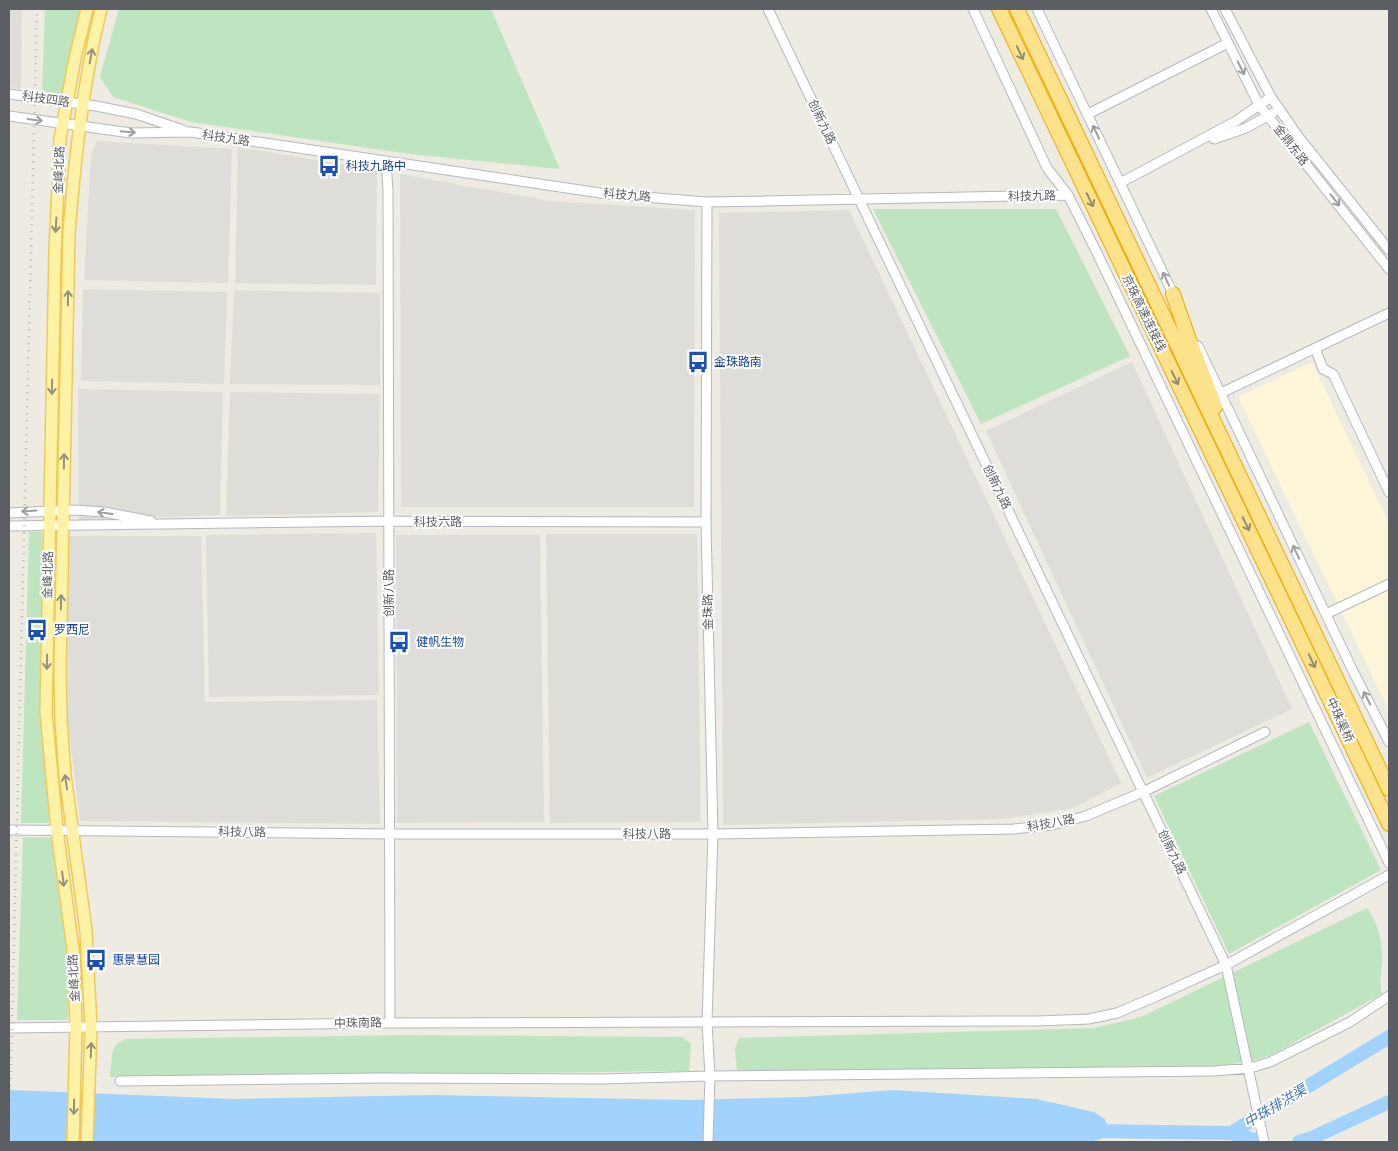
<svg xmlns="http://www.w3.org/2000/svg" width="1398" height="1151" viewBox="0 0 1398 1151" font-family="'Fira Sans Condensed','Noto Sans SC',sans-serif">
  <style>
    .commercial { fill: #fdf5d7 }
    .industrial { fill: #dfddd7 }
    .green { fill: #bfe5c0 }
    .water { fill: #a1d3fe }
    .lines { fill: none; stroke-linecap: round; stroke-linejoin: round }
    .river { stroke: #a1d3fe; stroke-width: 14 }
    .minor-casing { stroke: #b5b8bd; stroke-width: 11 }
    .major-casing { stroke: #f0c959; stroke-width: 14 }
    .highway-casing { stroke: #edaa03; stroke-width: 16 }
    .minor { stroke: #fff; stroke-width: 9 }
    .major { stroke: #fef2a6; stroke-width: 11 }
    .highway { stroke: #fce28b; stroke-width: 14 }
    .rail { stroke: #b3b4b4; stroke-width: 2.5; stroke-dasharray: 1 6; stroke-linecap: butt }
    .oneway { stroke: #938c71 }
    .oneway2 { stroke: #94927a }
    .oneway3 { stroke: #9d9ea1 }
    .labels { text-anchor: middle; stroke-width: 4; stroke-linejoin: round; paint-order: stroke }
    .street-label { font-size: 12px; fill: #5b5e63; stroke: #fff }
    .transit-label { font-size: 12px; fill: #164399; stroke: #fff; text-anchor: start }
    .water-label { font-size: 14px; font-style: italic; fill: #4179b8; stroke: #fff }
  </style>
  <rect width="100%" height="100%" fill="#edebe2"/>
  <path class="commercial" d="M1312,362L1389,523V711L1238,397Z"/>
  <path class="industrial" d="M9,9H22L21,89L9,87Z
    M97,141L232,149L228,283L84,280L91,156Z
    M238,147L377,170L376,285L235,283Z
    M400,174L550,201L695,210L694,507H401Z
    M849,210L1121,783L1073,808L1003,819L723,825L719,213Z
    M83,289L227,292L224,384L81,381Z
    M234,290L380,293V385L230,384Z
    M1132,362L1292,709L1147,778L986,431Z
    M78,389L223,392L220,515L79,520Z
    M230,392L380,394L378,512L226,516Z
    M376,533L379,695L209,697L206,535Z
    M546,534H697L701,822L550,823Z
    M396,535H540L544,822L397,823Z
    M68,536H201L205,702L377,700L380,824L80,821L67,715Z"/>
  <path class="green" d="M45,9H80L64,96L42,93Z
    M119,9H491L560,169L410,154L191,122L113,97L100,77Z
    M873,209H1056L1130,356L981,424Z
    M29,532H42L40,710L50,823H21Z
    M1309,722L1381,870L1229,954L1154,796Z
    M23,837L51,838L68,961V1020H17Z
    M1367,908C1379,924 1383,943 1382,963C1381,974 1379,983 1382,994L1271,1055L1248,1062L1199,1068L737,1071L735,1049L739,1038L1094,1028L1141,1017Z
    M408,1035L682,1037L691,1044L689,1071L110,1077L112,1054L116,1044L126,1039Z"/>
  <path class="water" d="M9,1090L235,1099L433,1095L688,1100L804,1097L893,1090L1037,1099L1094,1112L1105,1119L1109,1131L1101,1139L1091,1142H9Z"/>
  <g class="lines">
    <path class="river" d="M1092,1131L1231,1133L1389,1037
      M1231,1133L1261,1142
      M1299,1142L1312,1138L1389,1102"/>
    <g class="minor-casing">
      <path id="minor" d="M768,9L1226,965L1264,1142
        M973,9L1047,168L1068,195L1098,255L1389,863
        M1037,9L1175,298
        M1211,9L1259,105L1389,269
        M1225,9L1271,97L1298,136L1389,250
        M9,94L96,106L136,114L183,130
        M1088,114L1228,43
        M9,116L131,133L191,132L607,194L707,202L1068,195
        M1214,139L1246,128L1273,113
        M386,162L388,190L390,1023
        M1120,183L1236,121L1271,97
        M707,202L706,522L713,834L707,1022L710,1076L708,1142
        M1198,346L1352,669L1389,742
        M1315,348L1323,369L1333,374L1389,492
        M1221,393L1389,313
        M9,513L74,510L104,512L151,521
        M9,526L388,521L706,522
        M1326,614L1389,584
        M9,830L389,834H713L1014,829L1052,825L1086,816L1143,792L1265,732
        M9,1028L390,1023L1038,1021L1089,1019L1117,1013L1157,996L1226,965L1389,875
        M120,1081L379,1078L602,1079L710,1076L1214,1071L1250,1068L1270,1062L1350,1022L1389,996"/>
    </g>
    <g class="major-casing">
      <path id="major" d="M73,1142L76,1027L74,957L57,830L46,712L55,252L60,139L75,58L87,9
        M87,1142L91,1027L86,931L65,775L61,720L60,671L69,233C75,158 83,82 101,9"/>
    </g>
    <g class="highway-casing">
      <path id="highway" d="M999,9L1389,824
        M1017,9L1389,789
        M1173,294L1187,334L1215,407"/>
    </g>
    <use href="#minor" class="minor"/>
    <use href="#major" class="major"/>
    <use href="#highway" class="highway"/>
    <path class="rail" d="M9,1142L37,9"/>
  </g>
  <defs><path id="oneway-shaft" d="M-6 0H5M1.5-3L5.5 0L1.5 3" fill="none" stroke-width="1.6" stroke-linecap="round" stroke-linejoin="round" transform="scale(1.25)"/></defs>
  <g class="oneway">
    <use href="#oneway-shaft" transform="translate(1020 53) rotate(65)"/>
    <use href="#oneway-shaft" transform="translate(1090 200) rotate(64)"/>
    <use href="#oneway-shaft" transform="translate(1175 378) rotate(64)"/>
    <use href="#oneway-shaft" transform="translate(1246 524) rotate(64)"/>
    <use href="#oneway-shaft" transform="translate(1312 661) rotate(65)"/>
  </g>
  <g class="oneway2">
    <use href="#oneway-shaft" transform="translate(91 56) rotate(-80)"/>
    <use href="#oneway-shaft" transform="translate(56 225) rotate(93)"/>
    <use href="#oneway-shaft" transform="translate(68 298) rotate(-89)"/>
    <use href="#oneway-shaft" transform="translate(52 387) rotate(91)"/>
    <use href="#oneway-shaft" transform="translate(64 461) rotate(-89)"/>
    <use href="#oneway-shaft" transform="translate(61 602) rotate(-89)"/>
    <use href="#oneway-shaft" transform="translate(47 662) rotate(91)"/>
    <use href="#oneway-shaft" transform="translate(66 782) rotate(-98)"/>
    <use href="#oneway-shaft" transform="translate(63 879) rotate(83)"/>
    <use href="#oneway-shaft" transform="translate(91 1050) rotate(-88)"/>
    <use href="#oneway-shaft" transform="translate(74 1107) rotate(91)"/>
  </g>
  <g class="oneway3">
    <use href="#oneway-shaft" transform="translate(1241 68) rotate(63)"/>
    <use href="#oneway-shaft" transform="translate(35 120) rotate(8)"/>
    <use href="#oneway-shaft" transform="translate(128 132) rotate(5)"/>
    <use href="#oneway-shaft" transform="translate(1096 132) rotate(-115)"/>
    <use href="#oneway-shaft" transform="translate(1335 200) rotate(52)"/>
    <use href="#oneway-shaft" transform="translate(1166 279) rotate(-115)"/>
    <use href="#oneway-shaft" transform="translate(29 511) rotate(176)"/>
    <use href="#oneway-shaft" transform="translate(105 513) rotate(-172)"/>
    <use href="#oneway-shaft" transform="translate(1296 552) rotate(-116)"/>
    <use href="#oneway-shaft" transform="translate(1367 698) rotate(-117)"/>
  </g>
  <defs>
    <g id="bus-bare" transform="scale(1.725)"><path d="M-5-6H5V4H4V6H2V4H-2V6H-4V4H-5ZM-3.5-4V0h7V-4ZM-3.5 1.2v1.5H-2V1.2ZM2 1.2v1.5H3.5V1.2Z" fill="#1a4fb4" stroke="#fff" stroke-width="2.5" paint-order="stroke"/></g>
  </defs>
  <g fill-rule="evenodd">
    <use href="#bus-bare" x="329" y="166"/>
    <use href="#bus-bare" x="698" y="362"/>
    <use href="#bus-bare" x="37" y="630"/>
    <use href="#bus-bare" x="399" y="642"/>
    <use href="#bus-bare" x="96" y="960"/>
  </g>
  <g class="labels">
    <g class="street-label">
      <text transform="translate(46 99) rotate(8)" y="4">科技四路</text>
      <text transform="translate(822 122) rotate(65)" y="4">创新九路</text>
      <text transform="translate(226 138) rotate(8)" y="4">科技九路</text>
      <text transform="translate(1291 145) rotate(52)" y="4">金鼎东路</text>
      <text transform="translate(59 170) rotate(-88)" y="4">金峰北路</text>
      <text transform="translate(627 195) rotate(5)" y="4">科技九路</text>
      <text transform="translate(1032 196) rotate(-1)" y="4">科技九路</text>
      <text transform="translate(1144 313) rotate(64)" y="4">京珠高速连接线</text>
      <text transform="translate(997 487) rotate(64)" y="4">创新九路</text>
      <text x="438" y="526">科技六路</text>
      <text transform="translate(48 575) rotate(-89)" y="4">金峰北路</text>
      <text transform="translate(389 593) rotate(-90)" y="4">创新八路</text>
      <text transform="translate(708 612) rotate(-91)" y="4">金珠路</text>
      <text transform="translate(1340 720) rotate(65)" y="4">中珠渠桥</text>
      <text transform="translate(1051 823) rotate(-10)" y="4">科技八路</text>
      <text transform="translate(242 832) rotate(1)" y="4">科技八路</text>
      <text x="647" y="838">科技八路</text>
      <text transform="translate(1172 852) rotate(64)" y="4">创新九路</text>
      <text transform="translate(74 978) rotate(-93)" y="4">金峰北路</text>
      <text transform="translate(358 1023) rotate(-1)" y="4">中珠南路</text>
    </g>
    <g class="transit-label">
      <text x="346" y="170">科技九路中</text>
      <text x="714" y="366">金珠路南</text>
      <text x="54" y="634">罗西尼</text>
      <text x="416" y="646">健帆生物</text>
      <text x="112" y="964">惠景慧园</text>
    </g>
    <g class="water-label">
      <text transform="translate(1275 1106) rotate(-31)" y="5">中珠排洪渠</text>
    </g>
  </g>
  <rect width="1398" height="1151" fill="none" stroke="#5b5e63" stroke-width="20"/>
</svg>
